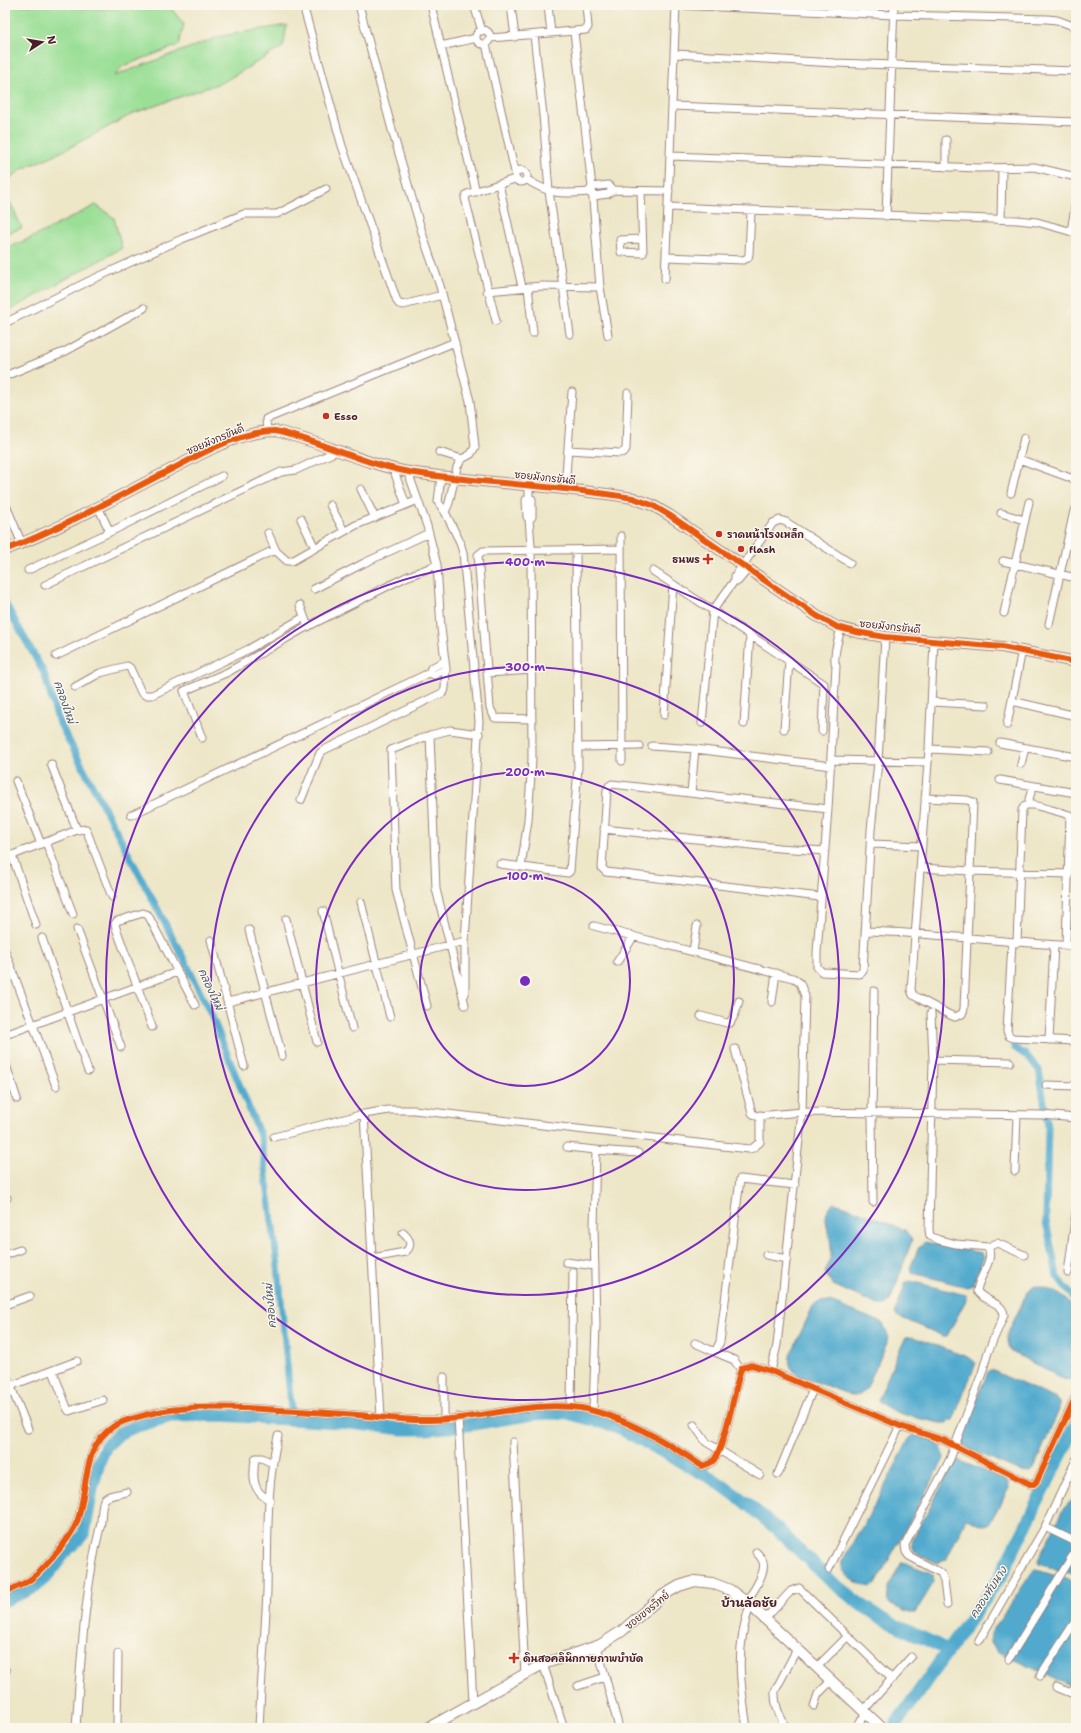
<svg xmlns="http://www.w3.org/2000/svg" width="1081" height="1733" viewBox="0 0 1081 1733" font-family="'Shantell Sans','Playpen Sans Thai',sans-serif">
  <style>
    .green { fill: #9bdf97; stroke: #727f61 }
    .water { fill: #51aace; stroke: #4e647c }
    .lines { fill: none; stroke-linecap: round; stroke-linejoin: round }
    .canal { stroke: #51aace; stroke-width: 7 }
    .river { stroke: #51aace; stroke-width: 13 }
    .street-casing { stroke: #9c8279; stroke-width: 9 }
    .secondary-casing { stroke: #9c8279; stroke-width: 12 }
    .street { stroke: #fff; stroke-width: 7 }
    .secondary { stroke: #fff; stroke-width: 10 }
    .cycleway-casing { stroke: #fbf7ec; stroke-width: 8 }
    .cycleway { stroke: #e8590c; stroke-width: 6 }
    .ring { fill: none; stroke: #7b2cbf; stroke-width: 2 }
    .poi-dot { fill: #c8321e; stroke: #fbf7ec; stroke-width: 1.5 }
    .labels { text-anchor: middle; stroke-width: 3; stroke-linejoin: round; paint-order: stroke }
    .poi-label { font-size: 10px; font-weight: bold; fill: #4a1f2b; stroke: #fbf7ec; text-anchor: start }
    .street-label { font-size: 10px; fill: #4a1f2b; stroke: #fbf7ec }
    .water-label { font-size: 11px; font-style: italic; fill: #4d576c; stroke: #fbf7ec }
    .quarter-label { font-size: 12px; font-weight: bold; fill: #4a1f2b; stroke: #fbf7ec }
    .centre { fill: #7b2cbf; stroke: #fbf7ec; stroke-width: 2 }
    .ring-label { font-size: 12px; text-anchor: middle; font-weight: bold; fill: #7b2cbf; stroke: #fbf7ec; stroke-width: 3; stroke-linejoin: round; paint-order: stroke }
  </style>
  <rect width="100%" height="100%" fill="#fbf7ec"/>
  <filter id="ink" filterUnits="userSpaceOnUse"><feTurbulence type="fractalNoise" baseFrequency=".025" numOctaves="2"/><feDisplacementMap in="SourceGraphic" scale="8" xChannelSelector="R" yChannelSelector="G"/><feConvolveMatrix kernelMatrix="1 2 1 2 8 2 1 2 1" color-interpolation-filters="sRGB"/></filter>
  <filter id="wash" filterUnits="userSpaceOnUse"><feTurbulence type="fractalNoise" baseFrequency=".012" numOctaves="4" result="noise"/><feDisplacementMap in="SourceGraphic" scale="16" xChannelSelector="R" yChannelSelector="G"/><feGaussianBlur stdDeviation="0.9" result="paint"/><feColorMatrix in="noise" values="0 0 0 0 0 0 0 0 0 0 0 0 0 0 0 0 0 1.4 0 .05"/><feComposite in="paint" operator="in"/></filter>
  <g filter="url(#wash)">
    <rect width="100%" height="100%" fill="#ede6c7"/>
    <path class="green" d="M5,5H71L87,9L168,5L184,24L179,45L123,66L114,76L221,36L287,25L283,47L223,82L134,113L61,152L22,169L5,183Z
      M5,191L22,228L5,234Z
      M96,205L114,218L122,248L5,313V249L33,237Z"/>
    <path class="water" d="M834,1203L845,1206L905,1230L912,1240L890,1301L885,1305H878L833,1285L825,1273C827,1267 831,1259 831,1252C833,1236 817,1213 834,1203Z
      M925,1242L982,1253L984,1257L973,1285L967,1287L913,1273L910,1268L919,1247Z
      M910,1281L966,1295L967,1298L947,1336H943L897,1316L895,1312L906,1282Z
      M1036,1286C1053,1289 1064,1296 1076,1308V1376L1071,1380L1063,1379L1012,1352C1007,1346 1007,1343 1007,1335L1027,1293L1031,1288Z
      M821,1301L830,1302L883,1323L888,1335L887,1343L866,1389L860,1395H851L800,1376C791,1371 788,1366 790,1356L813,1306Z
      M913,1337L970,1358L976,1363L953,1420L947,1423H940C923,1419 889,1414 878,1400L902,1344L906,1338Z
      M991,1370L1056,1399L1059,1403V1410L1033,1470L1029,1473L1022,1472L965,1447L961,1442V1435L988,1372Z
      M917,1434C930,1440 944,1442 944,1459L875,1585L870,1587C858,1584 839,1575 842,1561L875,1505L906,1445L910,1437Z
      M958,1460L1005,1480L1008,1483L1009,1488L989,1524L984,1525L966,1519L946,1560L937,1563L914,1552L912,1541L954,1463Z
      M1076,1496V1575L1039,1564L1038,1560L1064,1508Z
      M902,1562L929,1572L933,1575L934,1582L915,1613H909L889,1604C883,1592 896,1573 902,1562Z
      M1037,1570L1076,1582V1689L997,1651L991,1643V1633L1033,1571Z"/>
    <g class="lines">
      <path class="canal" d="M5,603L44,673L58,720L187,965L213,1019L261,1138L278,1266L292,1419
        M1014,1047L1027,1056L1039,1070L1048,1127L1046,1221L1057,1276L1076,1301"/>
      <path class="river" d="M5,1600L33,1588L46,1577L65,1552L84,1534L92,1489L99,1462L106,1446L120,1433L134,1427L171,1416L219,1415L341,1422L403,1429H426L467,1425L533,1414L552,1413L571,1414L616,1426L713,1479L741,1499L777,1529L832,1582L860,1604L885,1620L948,1650
        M893,1728L1000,1577L1076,1425"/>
    </g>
  </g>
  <g filter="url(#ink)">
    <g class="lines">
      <g class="street-casing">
        <path id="street" d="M303,5L342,146L397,301L399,304L403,305L442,295
          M359,5L392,130L424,239L440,286L470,401L475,447L471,454L462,459L457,467L449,503L445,512L438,502L441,476
          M431,5L476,192
          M474,5L482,31
          M511,5L515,37
          M548,5L551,33
          M676,5L894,15L1047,19L1057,20L1076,27
          M476 37a7 7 0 1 1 14 0a7 7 0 1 1-14 0Z
          M574,32L592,187L600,287L608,335
          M534,35L543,115L549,191L570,334
          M490,38L586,30L588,27L586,5
          M486,44L515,172
          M441,46L476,38
          M675,54L835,63L1076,71
          M672,106L1076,122
          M946,140V167
          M671,156L979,168L1034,167L1076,177
          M515 176a6 6 0 1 1 12 0a6 6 0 1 1-12 0Z
          M526,179C550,195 562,194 589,192
          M499,184L522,287
          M590,190L592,187L608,185L613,190
          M625,190L641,191L643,253L621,252L620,240L642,239
          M589,192L593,196L608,194L613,190L669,191
          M669,207L1017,220L1037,222L1076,233
          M886,216L894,5
          M1001,219L1002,168
          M1071,232L1076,201
          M666,257L743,260L748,258L749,254L751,211
          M665,279L676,5
          M528,287L533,333
          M487,291L541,286L600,287
          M496,321L465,198L467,194L515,179
          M5,323L89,281L182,239L244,214H277L326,189
          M5,376L66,351L144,308
          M267,431L266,419L455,342
          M568,450L620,453L624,452L626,449L628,393
          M439,452L462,459
          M1019,459L1076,480
          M393,468L406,505
          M361,489L375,518
          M565,489L572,392
          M1011,493L1024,438
          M529,497L532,499V517L529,519
          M5,503L22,544
          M330,505L344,531
          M98,507L110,532
          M1001,513L1024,520
          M301,519L315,548
          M268,533L276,551
          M621,536L622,761
          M1003,561L1076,578
          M28,570L110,532L222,476
          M653,571L824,684L822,731
          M735,580L738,581L748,569
          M45,585L281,472L296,470L339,450
          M314,589L364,563L429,533
          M300,605L308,627
          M1004,613L1029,502
          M1049,624L1074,511
          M841,628C839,637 832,658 836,666L828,809L817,952V967L822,972L860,974L863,970L871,830L878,762L885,637
          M56,656L270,552L276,551L287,561H292L356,525L418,500
          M429,673L431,668L445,661
          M487,673L532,670
          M75,687L100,673L127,666L130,668L141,692L145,695H152L249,649L304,617
          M1012,701L1076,716
          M932,702L986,705
          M664,715L673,584
          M532,719L495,718L490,708L478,555L483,551L621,549
          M702,723L713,610L735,580V576L773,523L780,520L786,522L850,563
          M744,724L750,635
          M1007,725L1022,650
          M784,729L789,661
          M430,735L436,889L465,1005
          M202,738L184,691L228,672L301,630L406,577L437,565
          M1000,743L1076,757
          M652,746L695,749L831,766
          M578,747L639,746
          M929,749L988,752
          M832,760L928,762
          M51,764L77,830
          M1021,764L1025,748
          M1000,780L1076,793
          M16,781L41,844
          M691,793L695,749
          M925,798L967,800L973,802L964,1009L962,1014L955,1017L950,1015L918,998L913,995L911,990L929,749L934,641
          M1029,799L1033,786
          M301,800L320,753L324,750L440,694L444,692L445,688L446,669L441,628L437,565L427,526L408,472
          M131,815L429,673L434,675L446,669
          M604,829L779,848L825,851
          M46,842L73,914
          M871,844L922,846
          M12,855L36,925
          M5,858L77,830L86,829L112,897
          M500,864L568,873L570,871L578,767L576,550
          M521,867L528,820L532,759L531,546L529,519L527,517L526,500L529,497V486
          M921,868L970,871L1069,874
          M820,897L606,872L602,868L607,790L609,786L612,784L828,809
          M361,902L390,1017
          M323,911L352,1028
          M286,919L317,1042
          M594,926L793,978L800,983L805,996L802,1112L777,1345L771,1371
          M77,929L121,1047
          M249,930L282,1056
          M866,931C936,933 1006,943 1076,946
          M42,938L88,1071
          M211,940L244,1066
          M465,941V994
          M1012,943L1007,1031L1009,1036L1013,1038L1076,1041
          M1017,943L1022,810L1025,805H1034L1070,815L1066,945
          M5,951L56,1086
          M693,951L697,926
          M617,962L634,936
          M228,1002L465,941L479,721L463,553L460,542L445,512
          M772,1002L776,973
          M427,1006L396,890L391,750L430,735L450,730L479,734
          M931,1013L933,1060L929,1230L930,1236L939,1240L956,1244L988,1247C995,1261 978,1277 977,1291C983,1302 1003,1301 1004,1315L988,1352L982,1373L950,1459L905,1545L906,1552L909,1556L941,1573L944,1581L947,1605
          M701,1016L727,1023H730L735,1014L739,1001
          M152,1027L116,928L115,924L117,921L143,913L148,915L195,1005
          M5,1035L177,972
          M1049,1040L1054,945
          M735,1049L752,1113L756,1116L802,1112L1042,1115L1076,1118
          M933,1060L1010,1062
          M5,1062L17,1099
          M1046,1085L1076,1086
          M364,1114L381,1417
          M274,1137L364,1114L389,1110H414L749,1149L753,1148L760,1142V1115
          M567,1147L596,1150
          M1015,1171L1017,1115
          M5,1199L7,1198
          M873,1202L872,1114L874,991
          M988,1247L997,1243L1024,1255
          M5,1255L20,1250
          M766,1255L787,1259
          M372,1258L405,1252C413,1246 410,1239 403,1233
          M566,1262L595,1266
          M1068,1273L1076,1212
          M5,1305L30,1296
          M695,1343L715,1352L720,1342L740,1179L795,1185
          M715,1352L734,1360L741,1370
          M53,1371L67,1408L69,1411L103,1400
          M5,1372L28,1429
          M444,1377V1419
          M5,1388L77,1361
          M571,1407L573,1272
          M593,1411L596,1325L594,1227L596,1150L638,1153
          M458,1417L473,1703
          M694,1425L706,1442L760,1475
          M513,1442L525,1674
          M778,1474L813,1389
          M270,1500C257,1494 253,1485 254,1471C254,1466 254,1462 256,1458H262L272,1463
          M1045,1527L1076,1542
          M829,1569L900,1426
          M5,1592C14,1588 23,1585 31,1579C45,1569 73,1535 78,1519C88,1488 82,1446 114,1426C123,1420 135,1418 145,1415C178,1406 212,1407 246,1408C283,1410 320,1412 357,1415C381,1417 406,1421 430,1420C480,1420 530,1400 581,1408C620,1415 669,1443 702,1466C706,1465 710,1464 713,1461C724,1450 735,1390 740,1372L742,1368L751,1365L771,1371L900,1426L943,1440L1030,1484H1034L1037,1481L1076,1396
          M745,1601C753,1594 766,1572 763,1562C762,1558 759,1555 756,1552
          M765,1619L791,1591L799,1588L892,1679
          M979,1641L1045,1527L1076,1460
          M597,1646L619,1728
          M1009,1659L1076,1550
          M543,1664L564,1728
          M817,1667L848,1636
          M5,1671H6
          M1040,1676L1076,1620
          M578,1686L605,1677
          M1056,1687L1076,1695
          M1071,1693L1076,1685
          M814,1706L818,1694L831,1681
          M864,1710L911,1657
          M76,1728C81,1661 84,1593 100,1527C102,1521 101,1505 104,1500C108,1494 121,1494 127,1492
          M117,1728L118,1654
          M259,1728C261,1682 265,1637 267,1591C268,1539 266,1486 278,1436
          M747,1728C740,1682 735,1650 750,1605
          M786,1728C780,1716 774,1705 775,1691L797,1649
          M855,1728L867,1713"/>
      </g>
      <g class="secondary-casing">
        <path id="secondary" d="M5,550C59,529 110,501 162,474C195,458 237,431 275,431C321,441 363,464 409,472C483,484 559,485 633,498L652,505L669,515L817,616L837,627L856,632L885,637L1002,647L1076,662
          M428,1728L543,1664L600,1645L622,1631L662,1596L679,1586L695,1581L712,1583L730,1590L750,1605L882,1728"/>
      </g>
      <use href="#street" class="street"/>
      <use href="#secondary" class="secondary"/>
      <g class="cycleway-casing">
        <path id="cycleway" d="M5,550C59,529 110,501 162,474C195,458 237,431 275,431C321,441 363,464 409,472C483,484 559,485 633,498L652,505L669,515L817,616L837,627L856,632L885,637L1002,647L1076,662
          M5,1592C14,1588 23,1585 31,1579C45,1569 73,1535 78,1519C88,1488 82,1446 114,1426C123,1420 135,1418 145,1415C178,1406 212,1407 246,1408C283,1410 320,1412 357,1415C381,1417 406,1421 430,1420C480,1420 530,1400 581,1408C620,1415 669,1443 702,1466C706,1465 710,1464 713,1461C724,1450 735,1390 740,1372L742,1368L751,1365L771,1371L900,1426L943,1440L1030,1484H1034L1037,1481L1076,1396"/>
      </g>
      <use href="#cycleway" class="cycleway"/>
    </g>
  </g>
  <g class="ring">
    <circle cx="525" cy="981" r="105"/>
    <circle cx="525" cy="981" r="209"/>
    <circle cx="525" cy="981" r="314"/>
    <circle cx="525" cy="981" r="419"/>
  </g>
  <g class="poi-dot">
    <circle cx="326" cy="416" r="4"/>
    <circle cx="719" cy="534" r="4"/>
    <circle cx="741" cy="549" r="4"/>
    <path d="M706 553h4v4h4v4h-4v4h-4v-4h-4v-4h4z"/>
    <path d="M512 1652h4v4h4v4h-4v4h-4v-4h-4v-4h4z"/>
  </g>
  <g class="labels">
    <g class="poi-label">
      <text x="334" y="420">Esso</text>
      <text x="727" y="538">ราดหน้าโรงเหล็ก</text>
      <text x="749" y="553">flash</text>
      <text x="700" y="563" text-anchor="end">ธนพร</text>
      <text x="523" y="1662">ดินสอคลินิกกายภาพบำบัด</text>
    </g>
    <g class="street-label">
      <text transform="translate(215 439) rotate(-23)" y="4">ซอยมังกรขันดี</text>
      <text transform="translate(545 477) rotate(6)" y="4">ซอยมังกรขันดี</text>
      <text transform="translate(890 626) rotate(6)" y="4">ซอยมังกรขันดี</text>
      <text transform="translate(647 1610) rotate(-39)" y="4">ซอยขจรวิทย์</text>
    </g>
    <g class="water-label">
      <text transform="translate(65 702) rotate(71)" y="4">คลองใหม่</text>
      <text transform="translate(211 989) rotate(65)" y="4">คลองใหม่</text>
      <text transform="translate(270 1306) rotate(-95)" y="4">คลองใหม่</text>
      <text transform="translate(988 1592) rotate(-57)" y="4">คลองทับนาง</text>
    </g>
    <g class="quarter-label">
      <text x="749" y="1607">บ้านลัดชัย</text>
    </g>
  </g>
  <circle cx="525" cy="981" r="6" class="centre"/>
  <g class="ring-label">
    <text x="525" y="566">400 m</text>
    <text x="525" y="671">300 m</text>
    <text x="525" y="776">200 m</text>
    <text x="525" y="880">100 m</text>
  </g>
  <rect width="1081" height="1733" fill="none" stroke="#fbf7ec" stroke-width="20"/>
  <g transform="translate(42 42) rotate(78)" stroke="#fbf7ec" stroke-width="3" paint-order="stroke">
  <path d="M0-3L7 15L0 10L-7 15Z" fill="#4a1f2b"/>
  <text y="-6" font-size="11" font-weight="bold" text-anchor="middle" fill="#4a1f2b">N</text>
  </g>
</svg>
